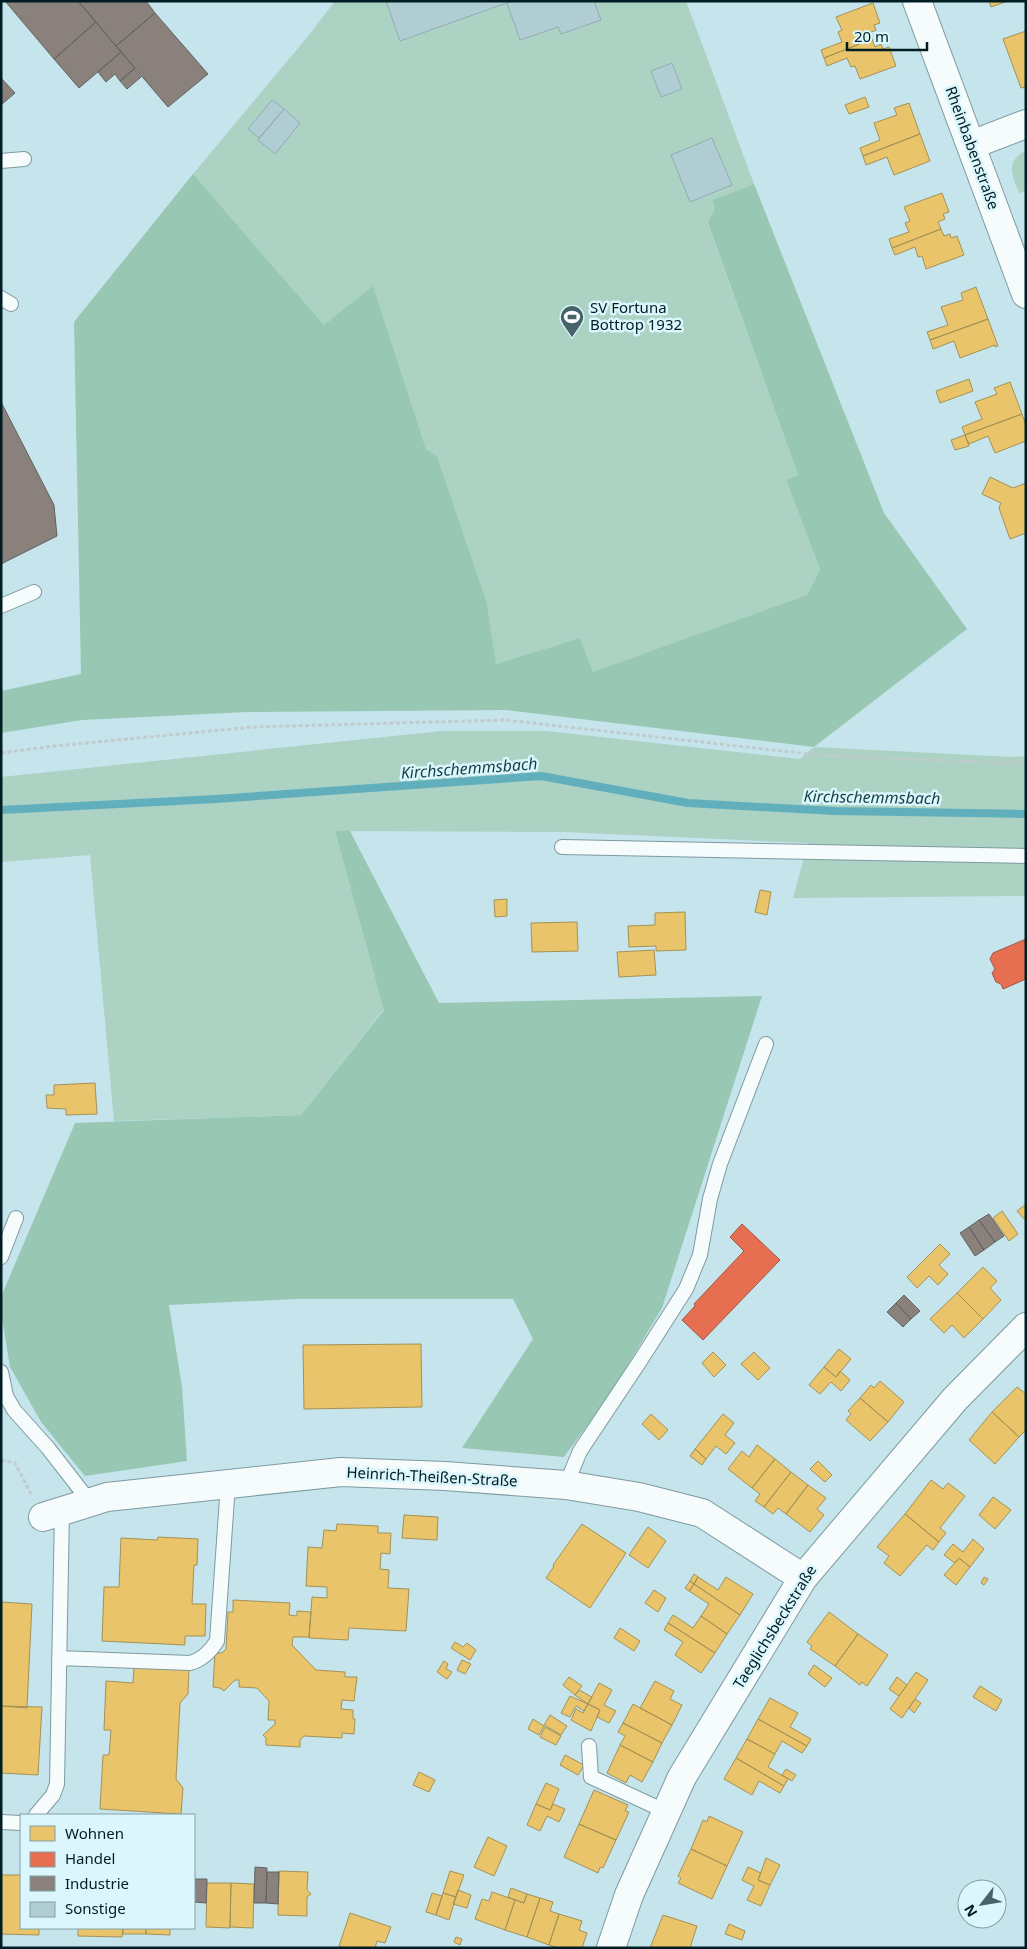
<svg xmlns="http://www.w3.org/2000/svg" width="1027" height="1949" viewBox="0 0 1027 1949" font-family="'Noto Sans',sans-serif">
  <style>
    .green { fill: #abd2c3 }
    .forest { fill: #98c8b3 }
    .homes { fill: #e9c46a; stroke: #a39255 }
    .shops { fill: #e76f51; stroke: #a25643 }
    .industry { fill: #8a817c; stroke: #616361 }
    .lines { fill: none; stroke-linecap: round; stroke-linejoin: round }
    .stream { stroke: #61aebd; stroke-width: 8 }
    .building { fill: #b1cdd4; stroke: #91acb3 }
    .service-casing { stroke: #7e9aa0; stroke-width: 16 }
    .minor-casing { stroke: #7e9aa0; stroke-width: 30 }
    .path { stroke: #c2cbcd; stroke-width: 3; stroke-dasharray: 4 2.5; stroke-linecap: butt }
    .service { stroke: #f6fbfc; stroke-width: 14 }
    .minor { stroke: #f6fbfc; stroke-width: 28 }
    .labels { text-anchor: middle; stroke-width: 5; stroke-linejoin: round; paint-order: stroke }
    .street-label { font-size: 15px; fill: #001d23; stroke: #dbf7fd }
    .poi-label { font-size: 15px; fill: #001d23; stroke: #dbf7fd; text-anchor: start }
    .water-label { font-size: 16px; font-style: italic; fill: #123e46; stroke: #dbf7fd }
  </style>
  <rect width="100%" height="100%" fill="#c5e4ec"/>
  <path class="green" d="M335,1H686L754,184L712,200L715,208L708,224L798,475L786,480L820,569L807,595L593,673L580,638L496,664L487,603L437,456L426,449L373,287L324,325L193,174L309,35Z
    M1026,150V191L1019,193C1012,174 1005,162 1026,150Z
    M442,731H546L800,759L814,747L1012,757L1026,756V896L793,898L808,843L565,832L335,831L384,1009L301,1115L114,1121L90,855L1,862V777Z"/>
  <path class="forest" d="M193,174L324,325L373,286L426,449L437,456L487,603L496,664L580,638L593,672L807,595L820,569L786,480L798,475L708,223L715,208L712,200L754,184L884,513L967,629L814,747L506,710L248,712L82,720L1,733V691L81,674L74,322Z
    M335,831H350L439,1003L762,996L662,1308L611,1393L564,1457L462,1448L533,1339L513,1299H295L169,1305L182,1387L187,1461L85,1476L41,1422L10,1367L1,1312V1297L75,1123L301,1115L384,1010Z"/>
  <path class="homes" d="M989,1H1008L991,7Z
    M873,3L880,23L874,25L876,30L869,33L872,39L824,58L821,50L842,42L838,32L842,30L836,17Z
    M1026,31V87L1021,88L1003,39Z
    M872,39L875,47L881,44L883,49L889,47L896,66L860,79L855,66L851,67L847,58L827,66L824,58Z
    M865,97L869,107L849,114L845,105Z
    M909,103L920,134L863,156L860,148L880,140L874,123L897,115L894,108Z
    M920,134L930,161L894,175L887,157L866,165L863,156Z
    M942,193L949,212L943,214L945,219L938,222L941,229L892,248L889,239L909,232L905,223L910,221L904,207Z
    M941,229L944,236L950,234L951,238L957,236L964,255L926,269L922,256L918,257L915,247L895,255L892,248Z
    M976,287L988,319L930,340L927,332L948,325L941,307L963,300L961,293Z
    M988,319L998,346L995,347V345L960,358L954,341L933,349L930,340Z
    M969,379L973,391L940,403L936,391Z
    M1010,382L1022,414L965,435L962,427L982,419L975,402L997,394L994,388Z
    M1022,414L1026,425V441L995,453L988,436L969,444L965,435Z
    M965,435L969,446L955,450L951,440Z
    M990,477L1013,488L1026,483V533L1010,539L999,508L1001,503L982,494Z
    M760,890L771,892L767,915L755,912Z
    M507,899V916L495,917L494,900Z
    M685,912L686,950L656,951V946L629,947L628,926L655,925V913Z
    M577,922L578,951L532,952L531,923Z
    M654,950L656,975L619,977L617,952Z
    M95,1083L97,1114L66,1115V1109L47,1108L46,1095H54V1085Z
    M1025,1205L1026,1206V1221L1017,1211Z
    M1002,1211L1018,1234L1009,1241L993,1218Z
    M940,1244L950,1254L939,1265L948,1274L938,1285L929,1276L917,1288L907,1277Z
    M983,1267L997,1281L990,1288L1001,1300L983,1319L957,1293Z
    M957,1293L983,1319L964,1338L952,1325L944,1333L930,1319Z
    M421,1344L422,1407L304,1409L303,1345Z
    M839,1349L851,1359L836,1377L824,1367Z
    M713,1352L726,1365L714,1377L702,1363Z
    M754,1352L770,1368L758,1380L741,1364Z
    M824,1367L836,1377L840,1371L850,1380L841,1391L831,1382L820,1394L809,1385Z
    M880,1381L904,1402L888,1422L860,1398L871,1385L874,1388Z
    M1017,1387L1026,1394V1430L1019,1437L992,1412Z
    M860,1398L888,1422L870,1441L846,1420L851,1414L848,1411Z
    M992,1412L1019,1437L995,1464L969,1440Z
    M651,1414L668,1430L659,1440L642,1424Z
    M723,1414L734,1423L725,1435L735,1443L726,1454L716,1446L706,1459L695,1449Z
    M757,1445L775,1459L752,1488L728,1469L742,1451L749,1457Z
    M695,1449L706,1459L702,1465L690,1456Z
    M775,1459L791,1472L764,1507L755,1501L760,1494L752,1488Z
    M818,1461L832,1475L825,1482L810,1469Z
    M791,1472L808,1485L786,1514L778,1508L773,1514L764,1507Z
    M931,1480L943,1489L948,1483L965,1496L940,1528L946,1533L939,1542L905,1514Z
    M808,1485L826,1498L817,1509L824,1515L810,1532L786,1514Z
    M993,1497L1011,1510L995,1529L979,1515Z
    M905,1514L939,1542L933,1550L927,1545L900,1576L884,1563L889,1556L877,1547Z
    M404,1515L438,1517L437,1540L402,1538Z
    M337,1524L378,1526V1533H391L390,1554L381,1553L380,1569L389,1570L388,1588L409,1589L406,1631L349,1628L348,1640L309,1638L312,1597L327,1598V1587L306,1586L308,1547L322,1548L324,1530L336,1531Z
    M582,1524L626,1553L590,1608L546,1578L554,1566L553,1565Z
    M648,1527L666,1541L648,1568L629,1555Z
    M158,1537L198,1539L197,1565H194L192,1604H206L205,1636H185V1645L102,1641L104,1587H119L121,1538L157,1540Z
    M973,1539L984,1549L970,1567L959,1558L955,1563L944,1555L953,1544L963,1552Z
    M959,1558L970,1567L956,1585L944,1575Z
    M694,1574L698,1577L694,1584L690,1581Z
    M698,1577L718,1590L726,1577L753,1594L740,1615L694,1584Z
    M984,1577L988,1579L984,1585L981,1583Z
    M690,1581L694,1584L689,1591L685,1588Z
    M694,1584L740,1615L727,1634L701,1616L709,1604L689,1591Z
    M654,1590L666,1598L658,1612L645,1603Z
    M233,1600L290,1603L289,1615L297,1616V1611L311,1612L309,1637H293L292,1645L316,1670L345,1672V1677H357L354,1701L342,1700L341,1709L353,1710V1719H355L354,1734L342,1733V1738L304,1736L300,1740V1747L266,1745V1738L263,1735L275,1724V1720H268L269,1701L257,1688L239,1687V1680H235L224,1691L220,1688L213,1687L215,1653H222L226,1649L228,1612H233Z
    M1,1602L32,1604L27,1708L1,1706Z
    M829,1612L858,1634L835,1666L810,1649L812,1646L807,1642Z
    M673,1615L693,1628L701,1616L727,1634L715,1653L668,1623Z
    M668,1623L715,1653L701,1673L675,1655L683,1642L664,1630Z
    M620,1628L640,1641L634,1651L614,1638Z
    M858,1634L888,1655L867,1686L862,1682L860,1685L835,1666Z
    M455,1642L463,1647L467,1643L476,1650L470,1660L451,1648Z
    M462,1660L471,1664L465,1674L457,1670Z
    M444,1661L448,1664L446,1669L452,1672L447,1679L437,1672Z
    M814,1665L832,1678L825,1687L808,1674Z
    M134,1666L189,1669L188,1694L180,1703L176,1779L183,1788L181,1814L100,1809L103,1755H109L111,1730H104L106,1681L133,1683Z
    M916,1672L928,1680L902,1718L890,1709Z
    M569,1677L582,1686L575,1695L563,1685Z
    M897,1677L907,1685L899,1696L889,1689Z
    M655,1681L674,1691L670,1699L682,1705L672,1725L640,1708Z
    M599,1683L612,1690L604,1705L616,1711L609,1723L597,1717L600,1710L588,1704Z
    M980,1686L1002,1700L996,1711L973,1697Z
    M579,1690L592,1697L588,1704L575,1695Z
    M570,1696L588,1704L584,1711L576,1706L570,1717L561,1713Z
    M770,1698L798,1713L790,1727L811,1739L807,1746L758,1719Z
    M915,1699L921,1703L914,1713L909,1708Z
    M588,1704L600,1710L591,1731L571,1720L576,1709L583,1713Z
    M633,1704L672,1725L662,1743L623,1723Z
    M1,1706L42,1707L38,1775L1,1773Z
    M550,1715L567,1726L561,1735L544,1725Z
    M533,1719L544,1726L539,1735L528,1729Z
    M758,1719L807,1746L802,1753L782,1741L775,1754L747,1739Z
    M623,1723L662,1743L653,1762L620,1745L625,1736L618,1732Z
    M545,1727L561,1736L556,1745L540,1737Z
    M747,1739L775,1754L768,1767L788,1779L784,1786L736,1758Z
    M620,1745L653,1762L642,1782L630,1775L626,1783L607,1773Z
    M565,1755L584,1765L578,1775L560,1765Z
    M736,1758L784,1786L780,1793L759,1781L752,1795L724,1779Z
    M786,1769L796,1775L792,1781L782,1775Z
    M419,1772L435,1780L429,1792L413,1785Z
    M546,1783L559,1789L550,1810L536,1804Z
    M594,1790L628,1805L625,1811L629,1812L616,1840L579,1824Z
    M536,1804L550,1810L553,1804L565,1809L559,1822L547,1816L540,1831L527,1825Z
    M709,1816L743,1832L727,1866L691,1849L703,1820L707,1822Z
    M579,1824L616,1840L603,1868L600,1867L598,1873L564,1857Z
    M488,1837L507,1846L494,1876L474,1867Z
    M691,1849L727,1866L712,1899L678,1883L681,1878L678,1876Z
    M766,1858L780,1865L770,1885L758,1880Z
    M748,1867L761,1873L758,1880L770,1885L761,1906L747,1900L754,1886L742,1880Z
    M279,1871L308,1872L307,1890L311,1894L307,1897V1916L278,1915Z
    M450,1871L464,1875L456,1897L443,1893Z
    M1,1875H21V1928H39V1935L1,1934Z
    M207,1883H231L230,1928L206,1927Z
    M231,1883L254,1884L253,1928L230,1927Z
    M511,1888L527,1894L524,1903L508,1897Z
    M458,1890L471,1895L467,1908L453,1904Z
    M492,1892L515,1900L505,1930L475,1919L482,1899L489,1901Z
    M432,1893L442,1896L436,1915L426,1912Z
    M443,1893L456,1897L449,1920L436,1915Z
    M527,1894L540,1898L527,1937L505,1930L515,1900L524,1903Z
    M540,1898L553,1902L550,1911L559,1914L549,1945L527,1937Z
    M350,1913L391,1927L385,1943L377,1941L375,1948H345L339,1946Z
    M559,1914L582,1921L579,1930L587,1933L582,1948H559L549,1945Z
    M663,1915L697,1926L690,1948H650Z
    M729,1924L745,1931L742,1940L725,1934Z
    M78,1928H123L122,1937L78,1936Z
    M123,1928H146V1934H123Z
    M146,1928H170V1935L146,1934Z
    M456,1937L462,1939L460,1945L454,1942Z"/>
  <path class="shops" d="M1026,939V979L1003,989L1001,984L996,982L992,973L995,969L990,959L993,953Z
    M742,1224L780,1260L703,1340L682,1320L695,1306L694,1304L744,1251L730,1237Z"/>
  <path class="industry" d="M5,1H78L96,22L54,59Z
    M78,1H146L155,13L116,46Z
    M155,13L208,74L168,107L116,46Z
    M96,22L121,52L79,88L54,59Z
    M121,52L135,68L120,81L115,74L106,82L98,72Z
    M134,69L141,77L127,89L120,81Z
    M1,78L15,93L1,105Z
    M1,402L54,505L57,536L1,564Z
    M989,1214L1004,1236L995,1242L979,1220Z
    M979,1220L995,1242L984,1250L969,1227Z
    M969,1227L984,1250L975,1256L960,1233Z
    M904,1295L920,1311L911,1319L896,1303Z
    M896,1303L911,1319L903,1327L887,1312Z
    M255,1867L267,1868L266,1903H254Z
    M267,1872H279L278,1904L266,1903Z
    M195,1879H207L206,1903L194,1902Z"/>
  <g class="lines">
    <path class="stream" d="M1,810L216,799L541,776L688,803L835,811L1026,814"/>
  </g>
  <path class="building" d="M386,1H512L400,41Z
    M512,1H594L601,20L561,34L558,27L520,40L507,3Z
    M672,63L682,89L661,97L651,71Z
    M272,100L284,109L259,138L248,129Z
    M284,109L300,123L275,154L258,140Z
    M712,138L732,185L690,202L671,155Z"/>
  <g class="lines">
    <g class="service-casing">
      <path id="service" d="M1,161L24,159
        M1,298L11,304
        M1,606L34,592
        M562,847L1026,856
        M1,1257L16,1218
        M1,1372L6,1396L14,1410L48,1448L90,1502
        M566,1485L580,1451L640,1361L686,1289L700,1255L710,1199L720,1164L766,1044
        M59,1658L190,1663C202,1660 210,1652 217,1641L228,1484
        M589,1746L591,1777L667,1812
        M36,1815L53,1795L57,1784L62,1510
        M1,1822L21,1823"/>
    </g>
    <g class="minor-casing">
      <path id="minor" d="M917,1L1026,294
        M971,145L1026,124
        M43,1517L107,1497L341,1472L445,1476L566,1485L639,1497L702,1513L803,1578
        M611,1948L629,1895L682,1777L803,1578L955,1399L1026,1327"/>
    </g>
    <path class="path" d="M1,753L54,746L253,727L505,720L818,755L927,760L1011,763L1026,761
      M1,1460L15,1463L31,1494"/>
    <use href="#service" class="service"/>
    <use href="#minor" class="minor"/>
  </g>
  <defs>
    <g id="stadium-pin" transform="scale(1.25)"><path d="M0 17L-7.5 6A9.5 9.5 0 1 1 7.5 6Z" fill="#456369" stroke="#dbf7fd"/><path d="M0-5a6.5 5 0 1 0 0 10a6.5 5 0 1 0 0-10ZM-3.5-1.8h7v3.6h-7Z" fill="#fff"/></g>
  </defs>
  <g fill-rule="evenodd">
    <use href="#stadium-pin" x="572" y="317"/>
  </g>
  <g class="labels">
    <g class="street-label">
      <text transform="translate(972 148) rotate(70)" y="5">Rheinbabenstraße</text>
      <text transform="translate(432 1477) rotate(3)" y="5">Heinrich-Theißen-Straße</text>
      <text transform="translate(775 1627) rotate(-58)" y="5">Taeglichsbeckstraße</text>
    </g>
    <g class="poi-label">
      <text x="590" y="313">SV Fortuna<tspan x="590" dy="17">Bottrop 1932</tspan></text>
    </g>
    <g class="water-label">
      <text transform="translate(469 768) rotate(-4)" y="6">Kirchschemmsbach</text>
      <text transform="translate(872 797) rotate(1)" y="6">Kirchschemmsbach</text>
    </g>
  </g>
  <rect width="1027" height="1949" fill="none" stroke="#001d23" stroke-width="5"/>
  <rect x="20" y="1814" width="175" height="115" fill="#dbf7fd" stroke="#83a0a6"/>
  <rect x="30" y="1826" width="25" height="15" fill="#e9c46a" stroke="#83a0a6"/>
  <text x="65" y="1839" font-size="15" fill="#001d23">Wohnen</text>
  <rect x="30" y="1852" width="25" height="15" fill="#e76f51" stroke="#83a0a6"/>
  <text x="65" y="1864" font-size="15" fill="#001d23">Handel</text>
  <rect x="30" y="1876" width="25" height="15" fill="#8a817c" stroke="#83a0a6"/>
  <text x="65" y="1889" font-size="15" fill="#001d23">Industrie</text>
  <rect x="30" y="1902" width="25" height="15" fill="#b1cdd4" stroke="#83a0a6"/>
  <text x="65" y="1914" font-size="15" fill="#001d23">Sonstige</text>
  <g transform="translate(982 1904) rotate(239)"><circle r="24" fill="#dbf7fd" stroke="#83a0a6"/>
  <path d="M0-4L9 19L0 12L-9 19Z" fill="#456369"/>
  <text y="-8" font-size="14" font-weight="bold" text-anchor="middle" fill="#001d23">N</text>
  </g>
  <path d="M847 42v8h80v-8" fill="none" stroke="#001d23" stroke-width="2.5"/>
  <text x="854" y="42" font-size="15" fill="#001d23" stroke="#dbf7fd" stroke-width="4" paint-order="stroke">20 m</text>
</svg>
